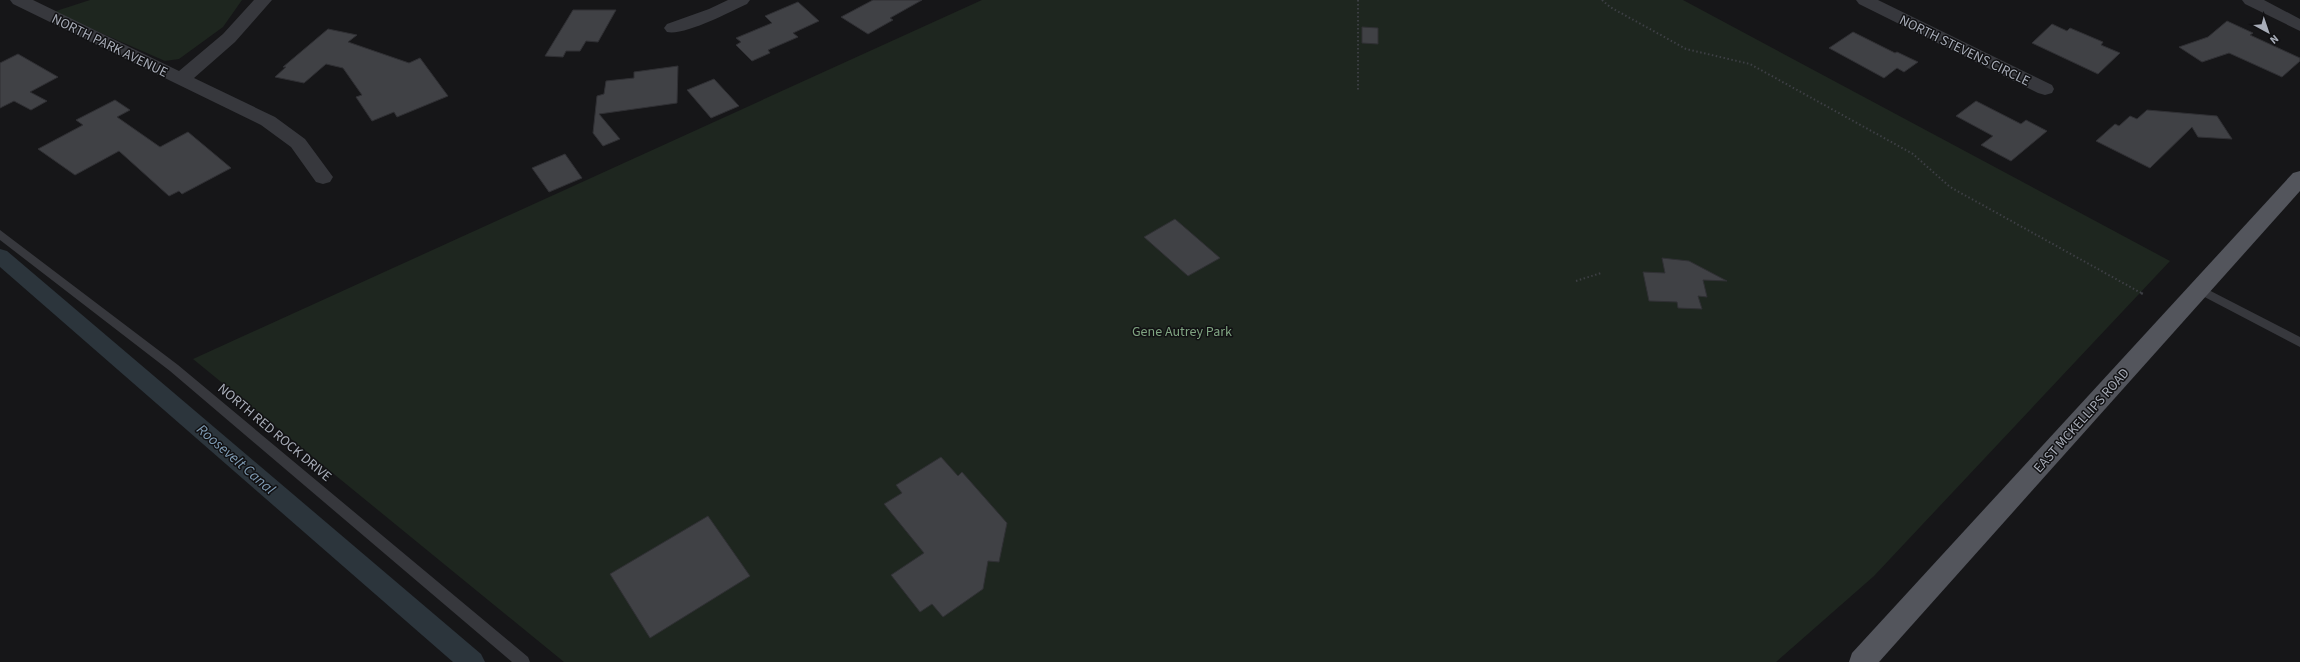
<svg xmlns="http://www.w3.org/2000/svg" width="2300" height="662" viewBox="0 0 2300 662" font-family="'Source Sans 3',sans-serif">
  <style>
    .green { fill: #1e261f }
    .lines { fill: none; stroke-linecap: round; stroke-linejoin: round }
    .canal { fill: #2c353c; fill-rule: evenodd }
    .building { fill: #404145; stroke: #303034 }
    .path-far1 { stroke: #3d3f44; stroke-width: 2; stroke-dasharray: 1.5 2.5; stroke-linecap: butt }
    .path { stroke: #3d3f44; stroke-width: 2.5; stroke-dasharray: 2 3.5; stroke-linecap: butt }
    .service { fill: #37383d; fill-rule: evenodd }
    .minor { fill: #37383d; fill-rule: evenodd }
    .primary { fill: #53555c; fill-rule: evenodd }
    .labels { text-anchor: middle; stroke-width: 3; stroke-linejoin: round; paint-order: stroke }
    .street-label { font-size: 14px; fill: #a8adb8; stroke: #111113 }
    .park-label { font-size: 14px; fill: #7fa381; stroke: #111113 }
    .water-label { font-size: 15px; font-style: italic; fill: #7f9bb3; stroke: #111113 }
  </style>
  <rect width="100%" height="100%" fill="#161618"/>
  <path class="green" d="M90,0H242L223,27L179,59L165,61L53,12Z
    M982,0H1683L2170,261L1874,576L1776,662H564L193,359Z"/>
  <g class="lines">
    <path class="canal" d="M0,249L7,251L481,654L485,662H453L0,267Z"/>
  </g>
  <path class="building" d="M873,0H922L890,18L893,20L868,34L841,17Z
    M798,2L819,21L793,33L798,37L768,50L770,53L752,61L736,45L741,42L736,38L772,23L765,16Z
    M573,10H616L598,42L586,41L580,51H566L563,57L545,56Z
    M2227,21L2253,33L2250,35L2300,58V61L2282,77L2229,53L2202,62L2179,47L2208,37Z
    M2052,24L2067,31L2070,28L2103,42L2101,45L2120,53L2098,74L2032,43Z
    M1362,27L1378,28V44L1362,43Z
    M328,29L357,35L348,42L409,63L420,58L448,96L397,117L394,112L372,121L356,97L362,95L343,68L326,64L304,83L275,77L286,67H283Z
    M1853,32L1895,53L1897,52L1918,62L1904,72L1897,68L1884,78L1829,48Z
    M18,54L58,77L30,92L47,101L31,110L14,101L0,108V63Z
    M678,66L677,103L599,114L620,139L603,146L593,133L597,96L604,94L606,81L634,78V72Z
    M714,79L739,106L711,118L687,90Z
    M115,100L130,110L117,117L160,147L188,132L231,168L182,194L179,191L169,196L119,151L75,175L38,149L83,125L76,120Z
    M1976,101L2021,124L2026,120L2047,131L2011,161L1981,145L1993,136L1956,116Z
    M2147,110L2217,116L2232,139L2198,137L2192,127L2150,168L2096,141L2115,124L2119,126L2130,116L2137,119Z
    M565,154L582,178L549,192L532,168Z
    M1175,219L1220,258L1188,276L1144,237Z
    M1662,258L1689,261L1727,281L1703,280L1707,297L1698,296L1702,309L1678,308L1677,302L1649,301L1643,272L1665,273Z
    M941,457L958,476L962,472L1007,523L999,562L988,561L983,589L943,617L932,604L920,612L891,575L924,553L884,504L902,493L896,485Z
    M708,516L750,576L650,638L610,574Z"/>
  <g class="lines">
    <path class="path-far1" d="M1358,0V90
      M1602,0L1610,7L1686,49L1750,64L1913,154L1950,187L2143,294
      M1576,281L1601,273"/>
    <path class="path" d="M2141,293L2143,294"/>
    <path class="service" d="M0,230L178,365L528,657L530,662H512L170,371L0,240Z
      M2199,285L2300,337V347L2195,292L2193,289Z"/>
    <path class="minor" d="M10,0H33L179,71L223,34L254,0H272L235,42L194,78L275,117L305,139L333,177L330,182L323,184L316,182L291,147L261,125L13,4Z
      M728,0H750L747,4C730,12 684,36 667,32L664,28L667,24L709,9Z
      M1856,0H1878L2052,85L2054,89L2052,93L2045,95L2038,93L1859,4Z
      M2242,0H2264L2300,19V31L2245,4Z"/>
    <path class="primary" d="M2300,171V191L1879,662H1849L1852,653L2293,173Z"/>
  </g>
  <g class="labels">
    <g class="street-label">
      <text transform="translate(110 45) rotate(26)" y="5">NORTH PARK AVENUE</text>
      <text transform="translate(1965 50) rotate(26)" y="5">NORTH STEVENS CIRCLE</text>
      <text transform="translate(2081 420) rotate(-48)" y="5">EAST MCKELLIPS ROAD</text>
      <text transform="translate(275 432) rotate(40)" y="5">NORTH RED ROCK DRIVE</text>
    </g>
    <g class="park-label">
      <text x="1182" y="336">Gene Autrey Park</text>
    </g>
    <g class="water-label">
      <text transform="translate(236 459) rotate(41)" y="5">Roosevelt Canal</text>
    </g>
  </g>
  <g transform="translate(2268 32) rotate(140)" stroke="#111113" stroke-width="3" paint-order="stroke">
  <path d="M0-3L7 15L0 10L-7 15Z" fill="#a8adb8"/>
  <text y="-6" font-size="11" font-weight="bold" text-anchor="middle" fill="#a8adb8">N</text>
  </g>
</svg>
